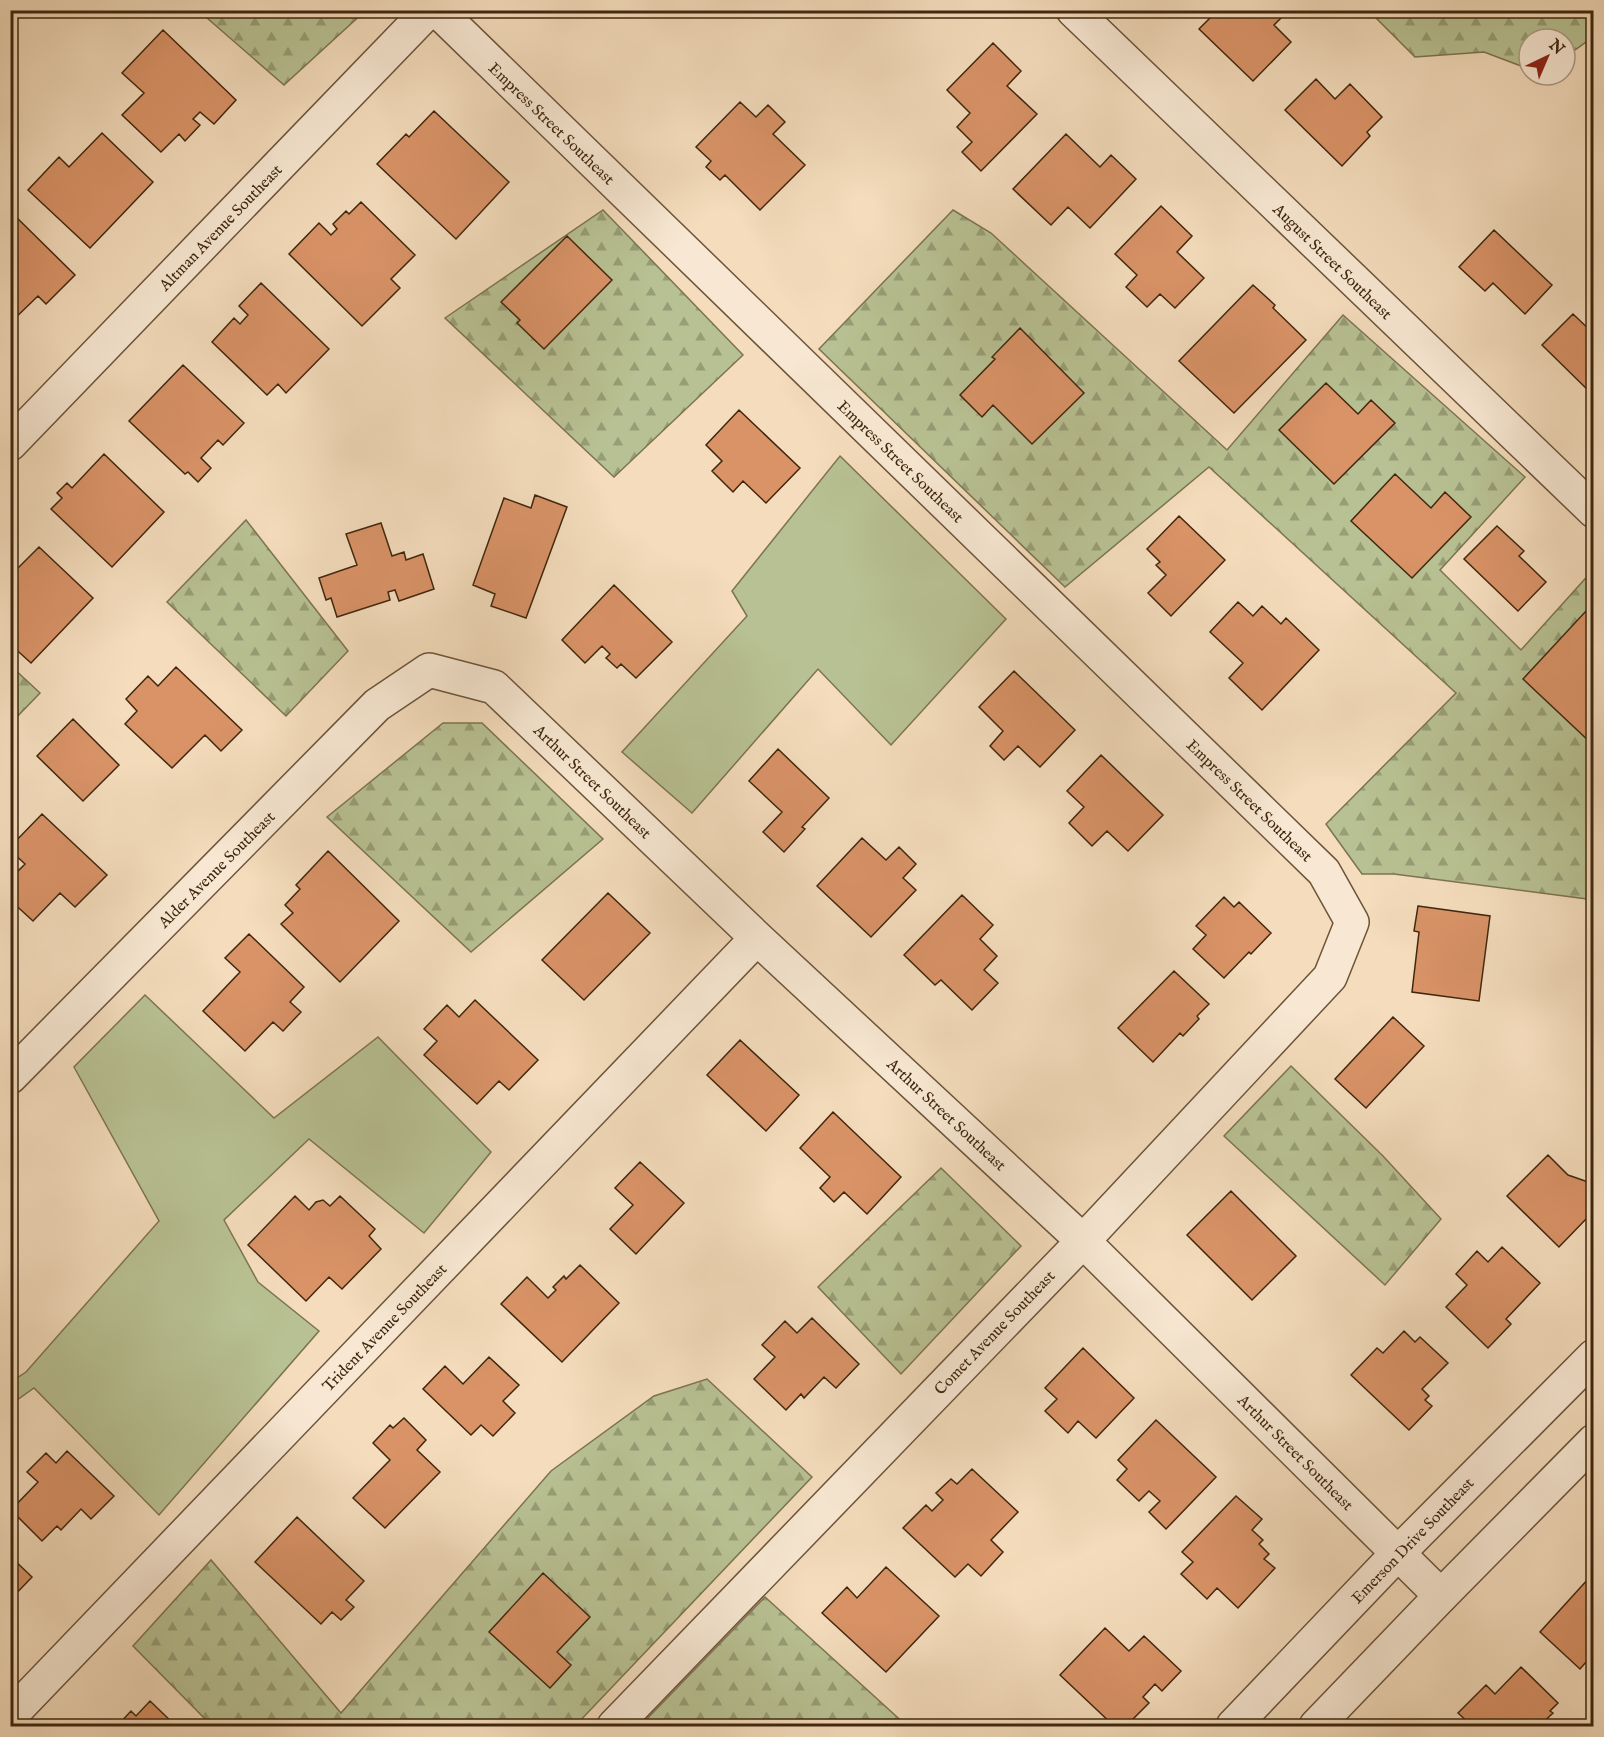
<svg xmlns="http://www.w3.org/2000/svg" width="1604" height="1737" viewBox="0 0 1604 1737" font-family="'IM FELL English',serif">
  <style>
    .grass { fill: #b8c193; stroke: #7c7450; stroke-width: 1.5 }
    .forest { fill: url(#forest-firs); stroke: #7c7450; stroke-width: 1.5 }
    .building { fill: #d99367; stroke: #3f270e; stroke-width: 1.5 }
    .lines { fill: none; stroke-linecap: round; stroke-linejoin: round }
    .minor-casing { stroke: #6c543a; stroke-width: 36 }
    .tertiary-casing { stroke: #6c543a; stroke-width: 36 }
    .minor { stroke: #f8e8d3; stroke-width: 33 }
    .tertiary { stroke: #f8e8d3; stroke-width: 33 }
    .labels { text-anchor: middle; stroke-width: 4.5; stroke-linejoin: round; paint-order: stroke }
    .street-label { font-size: 16px; fill: #3f270e; stroke: #f8e8d3 }
  </style>
  <defs>
    <pattern id="forest-firs" width="22" height="20" patternUnits="userSpaceOnUse" patternTransform="scale(1.5)"><rect width="22" height="20" fill="#b8c193"/><path d="M5 1l3.5 6h-7zM16 11l3.5 6h-7z" fill="#979d76"/></pattern>
  </defs>
  <rect width="100%" height="100%" fill="#f4dcbc"/>
  <filter id="stains"><feTurbulence type="fractalNoise" baseFrequency=".00333" numOctaves="4"/><feColorMatrix values="0 0 0 0 .2 0 0 0 0 .09 0 0 0 0 .02 0 0 0 .5 -.17"/></filter>
  <radialGradient id="worn" r=".72"><stop offset=".6" stop-color="#630" stop-opacity="0"/><stop offset="1" stop-color="#630" stop-opacity=".3"/></radialGradient>
  <path class="grass" d="M840,456L1006,619L891,745L818,669L692,813L622,752L747,616L732,591Z
    M145,995L274,1118L378,1037L491,1152L424,1233L309,1139L224,1220L258,1282L319,1331L159,1515L34,1388L10,1405L11,1382L26,1372L159,1221L74,1067Z"/>
  <path class="forest" d="M199,11H365L284,85Z
    M1369,11H1593V37L1565,57V39H1529V69L1484,52L1415,57Z
    M603,210L743,355L614,477L445,318Z
    M953,210L991,233L1227,450L1343,315L1525,477L1440,570L1521,650L1593,570V909L1587,899L1394,874H1362L1326,824L1456,693L1209,467L1065,587L819,349Z
    M246,520L348,651L286,716L167,602Z
    M11,666L40,693L11,723H10Z
    M443,723H482L603,839L471,952L327,817Z
    M1291,1066L1383,1156L1441,1219L1385,1285L1224,1136Z
    M941,1168L1021,1246L901,1374L818,1287Z
    M707,1379L812,1477L575,1726H212L133,1646L211,1560L341,1713L551,1471L654,1396Z
    M765,1597L907,1726H640Z"/>
  <path class="building" d="M1218,10H1281L1285,14L1274,25L1291,42L1253,81L1199,29Z
    M163,30L236,100L214,124L200,112L193,119L200,125L185,141L179,134L161,152L122,115L144,93L122,73Z
    M993,43L1021,71L1007,86L1037,114L981,171L962,152L972,142L957,127L970,113L947,90Z
    M1316,79L1335,99L1350,84L1382,117L1367,132L1370,136L1342,166L1285,110Z
    M740,102L756,117L768,105L785,122L773,134L805,165L760,210L725,175L720,180L706,167L711,161L696,147Z
    M434,111L509,182L456,239L377,164L406,134L409,137Z
    M102,133L153,182L90,248L28,190L59,157L69,167Z
    M1066,134L1100,167L1111,155L1136,179L1090,228L1068,207L1051,225L1013,189Z
    M361,202L415,255L391,279L400,288L362,326L289,254L319,223L331,235L337,229L333,224L346,211L349,214Z
    M1161,206L1192,236L1177,252L1204,278L1175,308L1160,294L1147,307L1126,287L1137,275L1115,254Z
    M10,211L75,275L46,304L38,296L10,323Z
    M1494,230L1552,285L1525,314L1493,283L1485,291L1459,267Z
    M567,236L612,280L544,349L517,323L520,320L501,302Z
    M261,283L329,349L286,393L278,384L267,395L212,342L234,318L240,324L248,315L239,306Z
    M1253,285L1275,305L1273,308L1306,340L1234,413L1179,361Z
    M1573,314L1594,334V396L1542,345Z
    M1020,328L1084,393L1032,444L993,405L982,417L960,395L995,359L992,357Z
    M183,365L244,423L223,445L218,440L201,458L211,468L198,482L188,472L185,474L129,421Z
    M1326,383L1358,414L1371,400L1395,423L1334,484L1279,430Z
    M739,410L800,468L766,503L743,481L733,492L712,471L722,461L706,445Z
    M104,454L164,512L112,567L51,509L62,498L57,493L67,483L72,488Z
    M1395,474L1431,508L1445,492L1471,517L1412,578L1351,521Z
    M535,495L567,507L526,618L491,606L495,594L473,585L504,498L531,508Z
    M1179,516L1225,560L1171,616L1148,593L1166,575L1156,565L1160,562L1147,549Z
    M381,523L392,556L404,552L406,560L423,554L434,589L399,601L395,590L388,592L390,600L337,617L331,598L326,600L319,578L357,565L346,534Z
    M1497,526L1524,551L1519,556L1546,582L1518,611L1464,559Z
    M39,547L93,598L31,663L10,644V565L12,564L17,569Z
    M614,585L672,642L636,678L621,664L617,668L606,658L610,654L602,646L585,663L562,640Z
    M1238,602L1253,616L1262,606L1281,624L1286,618L1319,650L1262,710L1229,678L1243,663L1210,632Z
    M1586,611L1594,619V741L1591,743L1523,679Z
    M176,667L242,730L221,751L205,735L172,768L125,724L137,711L126,699L148,676L158,686Z
    M1014,671L1075,730L1040,767L1018,746L1004,760L990,746L1003,731L979,707Z
    M73,719L119,765L83,801L37,756Z
    M778,749L829,798L802,827L805,829L784,852L763,832L782,812L749,781Z
    M1101,755L1163,815L1128,851L1107,831L1092,846L1069,823L1084,807L1067,791Z
    M42,814L107,875L75,907L60,893L33,921L10,900V879L25,864L10,850V847Z
    M862,838L886,860L899,847L916,864L903,878L916,890L871,937L817,886Z
    M328,851L399,921L340,982L281,924L293,913L285,905L300,889L296,885Z
    M608,893L650,933L584,1000L542,960Z
    M962,895L993,925L980,939L997,956L984,970L998,983L972,1010L941,980L935,985L904,955Z
    M1224,897L1234,907L1239,902L1271,933L1251,954L1249,952L1224,978L1193,949L1206,935L1196,926Z
    M1418,906L1490,916L1479,1001L1412,992L1419,932L1414,931Z
    M249,934L304,987L290,1002L301,1012L283,1031L273,1022L245,1051L203,1011L240,972L225,958Z
    M1174,971L1209,1004L1197,1016L1199,1019L1183,1036L1180,1033L1153,1062L1118,1028Z
    M475,1000L538,1060L509,1090L499,1081L477,1104L424,1055L437,1041L424,1029L447,1005L459,1017Z
    M1393,1017L1424,1046L1366,1108L1335,1079Z
    M740,1040L799,1095L766,1131L707,1075Z
    M833,1112L901,1177L867,1214L844,1192L834,1202L820,1188L830,1177L800,1148Z
    M1548,1155L1568,1175L1594,1184V1224L1587,1218L1559,1247L1507,1196Z
    M640,1162L684,1203L636,1254L610,1229L633,1205L615,1188Z
    M1231,1191L1296,1256L1252,1300L1187,1235Z
    M295,1196L309,1210L316,1202L323,1200L330,1206L340,1196L375,1229L369,1236L381,1249L342,1289L329,1277L306,1301L248,1245Z
    M10,1227H17V1276L10,1275Z
    M1502,1247L1540,1283L1506,1319L1511,1324L1488,1348L1446,1307L1467,1285L1456,1274L1477,1251L1488,1262Z
    M580,1265L619,1303L562,1362L501,1304L527,1277L548,1298L556,1290L553,1287L564,1276L566,1279Z
    M812,1318L859,1364L836,1388L824,1377L804,1398L801,1394L786,1410L754,1379L775,1357L762,1345L785,1321L797,1333Z
    M1404,1331L1415,1342L1420,1337L1448,1363L1422,1389L1429,1396L1425,1400L1432,1406L1409,1430L1351,1375L1377,1348L1383,1353Z
    M1083,1348L1134,1398L1096,1438L1078,1421L1068,1433L1045,1411L1057,1399L1045,1388Z
    M489,1357L519,1385L503,1401L515,1413L493,1436L481,1425L471,1435L423,1389L445,1366L463,1384Z
    M404,1418L426,1440L417,1450L440,1472L385,1528L353,1498L390,1460L373,1443L390,1425L393,1428Z
    M1156,1420L1216,1477L1166,1529L1149,1512L1160,1501L1149,1491L1139,1501L1117,1480L1127,1469L1118,1460Z
    M67,1451L114,1496L91,1519L81,1509L61,1530L57,1526L42,1541L11,1510L38,1482L27,1472L46,1453L56,1463Z
    M972,1469L1018,1512L991,1540L1003,1552L981,1576L968,1564L955,1577L903,1528L926,1505L932,1511L943,1500L936,1493L951,1479L957,1484Z
    M1236,1496L1262,1519L1252,1530L1263,1540L1259,1544L1269,1554L1264,1559L1275,1568L1238,1608L1217,1588L1207,1599L1181,1574L1193,1562L1182,1552Z
    M297,1517L364,1581L346,1600L354,1607L341,1620L332,1612L321,1624L255,1562Z
    M10,1556L32,1577L10,1600Z
    M886,1567L939,1616L886,1672L822,1613L847,1587L857,1598Z
    M543,1573L590,1617L557,1652L571,1665L550,1688L489,1632Z
    M1589,1578L1594,1582V1653L1580,1669L1540,1632Z
    M1105,1628L1129,1651L1144,1636L1181,1671L1162,1691L1155,1684L1143,1697L1149,1703L1126,1726H1114L1060,1675Z
    M1521,1667L1558,1703L1550,1711L1553,1713L1539,1726H1472L1458,1713L1486,1685L1495,1694Z
    M150,1701L176,1726H117L131,1711L136,1716Z"/>
  <g class="lines">
    <g class="minor-casing">
      <path id="minor" d="M437,10L1324,872L1352,922L1330,977L1083,1241L614,1726
        M1073,10L1594,511
        M10,444L429,10
        M10,1077L377,705L429,670L494,687L757,938L1083,1241L1441,1596
        M10,1716L757,938"/>
    </g>
    <g class="tertiary-casing">
      <path id="tertiary" d="M1233,1726L1398,1553L1594,1356
        M1316,1726L1441,1596L1594,1441"/>
    </g>
    <use href="#minor" class="minor"/>
    <use href="#tertiary" class="tertiary"/>
  </g>
  <g class="labels">
    <g class="street-label">
      <text transform="translate(552 123) rotate(44)" y="6">Empress Street Southeast</text>
      <text transform="translate(220 227) rotate(-46)" y="6">Altman Avenue Southeast</text>
      <text transform="translate(1333 261) rotate(44)" y="6">August Street Southeast</text>
      <text transform="translate(901 461) rotate(44)" y="6">Empress Street Southeast</text>
      <text transform="translate(593 781) rotate(44)" y="6">Arthur Street Southeast</text>
      <text transform="translate(1250 800) rotate(44)" y="6">Empress Street Southeast</text>
      <text transform="translate(216 869) rotate(-45)" y="6">Alder Avenue Southeast</text>
      <text transform="translate(947 1114) rotate(43)" y="6">Arthur Street Southeast</text>
      <text transform="translate(384 1327) rotate(-46)" y="6">Trident Avenue Southeast</text>
      <text transform="translate(994 1332) rotate(-46)" y="6">Comet Avenue Southeast</text>
      <text transform="translate(1296 1452) rotate(45)" y="6">Arthur Street Southeast</text>
      <text transform="translate(1412 1540) rotate(-46)" y="6">Emerson Drive Southeast</text>
    </g>
  </g>
  <rect width="1604" height="1737" fill="none" stroke="#f4dcbc" stroke-width="36"/>
  <rect x="12" y="12" width="1580" height="1713" fill="none" stroke="#3f270e" stroke-width="3"/>
  <rect x="18" y="18" width="1568" height="1701" fill="none" stroke="#3f270e" stroke-width="1.5"/>
  <g transform="translate(1547 57) rotate(44)"><circle r="28" fill="#f8e8d3" stroke="#ae9b84" stroke-width="1.5"/>
  <path d="M0-4.5L10 22L0 15L-10 22Z" fill="#8f2418"/>
  <text y="-9" font-size="16" font-weight="bold" text-anchor="middle" fill="#3f270e">N</text>
  </g>
  <rect width="100%" height="100%" filter="url(#stains)"/>
  <rect width="100%" height="100%" fill="url(#worn)"/>
</svg>
